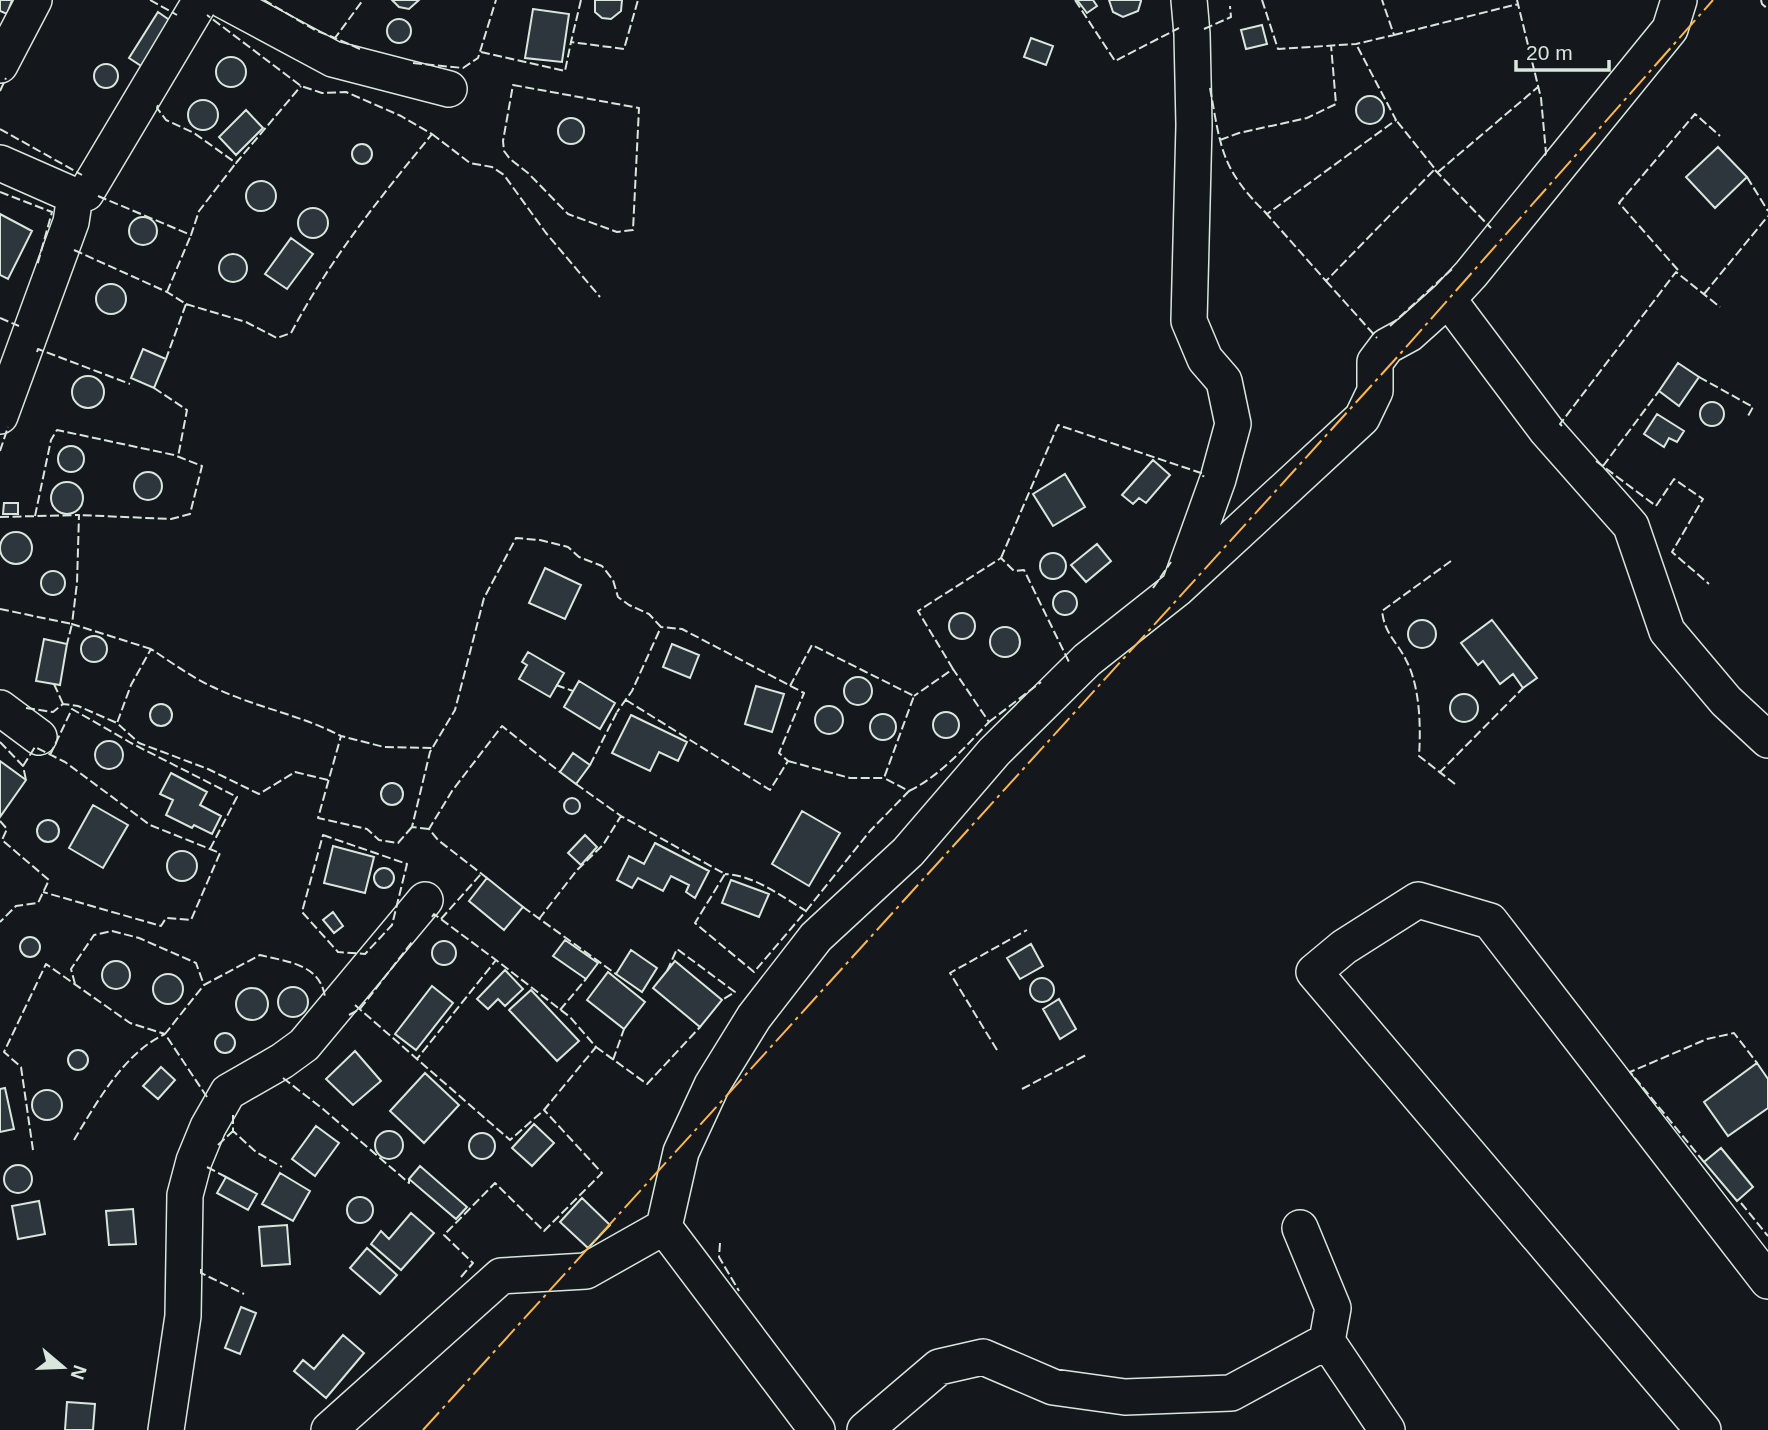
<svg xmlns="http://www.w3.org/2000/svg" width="1768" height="1430" viewBox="0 0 1768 1430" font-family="Helvetica,sans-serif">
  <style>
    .building { fill: #2c363c; stroke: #d8e6dc; stroke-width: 2 }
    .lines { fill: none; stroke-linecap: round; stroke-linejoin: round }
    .minor-casing { stroke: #d8e6dc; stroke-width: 38 }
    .minor { stroke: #14181c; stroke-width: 35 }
    .fence { stroke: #d8e6dc; stroke-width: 2; stroke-dasharray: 9 3.5; stroke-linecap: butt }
    .power { stroke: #ffb74d; stroke-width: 2; stroke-dasharray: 24 5 3.5 5; stroke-linecap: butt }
  </style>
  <rect width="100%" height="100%" fill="#14181c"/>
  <path class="building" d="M0,0H12L7,14L0,11Z
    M419,0L409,9L399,7L392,0Z
    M595,0H622L621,11L611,19L602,18L595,12Z
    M1077,0H1093L1097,6L1087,13Z
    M1109,0H1141V1L1138,11L1123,17L1113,12Z
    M533,9L569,14L562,62L525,58Z
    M158,12L178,26L149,71L129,58Z
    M387 31a12 12 0 1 1 24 0a12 12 0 1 1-24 0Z
    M1262,25L1267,44L1246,49L1241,30Z
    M1031,38L1053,46L1046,65L1024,57Z
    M216 72a15 15 0 1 1 30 0a15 15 0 1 1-30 0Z
    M94 76a12 12 0 1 1 24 0a12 12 0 1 1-24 0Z
    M1356 110a14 14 0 1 1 28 0a14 14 0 1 1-28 0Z
    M188 115a15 15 0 1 1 30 0a15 15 0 1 1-30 0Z
    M246,110L263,128L236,155L219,137Z
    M558 131a13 13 0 1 1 26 0a13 13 0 1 1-26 0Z
    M352 154a10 10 0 1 1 20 0a10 10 0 1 1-20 0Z
    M1718,147L1747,177L1715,208L1686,177Z
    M246 196a15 15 0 1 1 30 0a15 15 0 1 1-30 0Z
    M298 223a15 15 0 1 1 30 0a15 15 0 1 1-30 0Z
    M0,214L32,231L8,279L0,275Z
    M129 231a14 14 0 1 1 28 0a14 14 0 1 1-28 0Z
    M291,238L313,254L287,289L265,274Z
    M219 268a14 14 0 1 1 28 0a14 14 0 1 1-28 0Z
    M96 299a15 15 0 1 1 30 0a15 15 0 1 1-30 0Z
    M143,349L166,359L154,388L131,378Z
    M1678,363L1699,377L1679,406L1659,391Z
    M72 392a16 16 0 1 1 32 0a16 16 0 1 1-32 0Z
    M1700 414a12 12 0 1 1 24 0a12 12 0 1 1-24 0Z
    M1657,414L1684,431L1677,442L1669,438L1664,447L1644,434Z
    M58 459a13 13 0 1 1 26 0a13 13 0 1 1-26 0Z
    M1153,460L1170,475L1146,503L1139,498L1133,504L1122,495Z
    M134 486a14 14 0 1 1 28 0a14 14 0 1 1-28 0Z
    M1065,474L1085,507L1053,526L1033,494Z
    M51 498a16 16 0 1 1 32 0a16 16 0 1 1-32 0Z
    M4,503H18V514H3Z
    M0 548a16 16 0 1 1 32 0a16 16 0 1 1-32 0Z
    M1097,544L1111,561L1086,582L1071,565Z
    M1040 566a13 13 0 1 1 26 0a13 13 0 1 1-26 0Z
    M545,568L581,585L565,619L529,603Z
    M41 583a12 12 0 1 1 24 0a12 12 0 1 1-24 0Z
    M1053 603a12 12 0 1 1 24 0a12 12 0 1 1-24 0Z
    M949 626a13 13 0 1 1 26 0a13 13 0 1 1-26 0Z
    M1408 634a14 14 0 1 1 28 0a14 14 0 1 1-28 0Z
    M1492,620L1537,678L1523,688L1513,674L1500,684L1483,661L1478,665L1461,643Z
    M990 642a15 15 0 1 1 30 0a15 15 0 1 1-30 0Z
    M81 649a13 13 0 1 1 26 0a13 13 0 1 1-26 0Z
    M44,639L67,644L60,685L36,681Z
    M672,644L699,655L690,678L663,667Z
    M528,652L564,673L550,697L519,679L527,665L522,662Z
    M844 691a14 14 0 1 1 28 0a14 14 0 1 1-28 0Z
    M579,681L615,703L600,729L564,707Z
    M756,686L784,694L772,732L745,724Z
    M1450 708a14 14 0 1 1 28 0a14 14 0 1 1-28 0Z
    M150 715a11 11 0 1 1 22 0a11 11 0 1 1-22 0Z
    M815 720a14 14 0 1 1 28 0a14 14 0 1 1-28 0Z
    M933 725a13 13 0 1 1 26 0a13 13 0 1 1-26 0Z
    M870 727a13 13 0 1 1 26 0a13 13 0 1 1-26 0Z
    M631,715L687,742L678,761L659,752L650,771L612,753Z
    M95 755a14 14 0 1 1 28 0a14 14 0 1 1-28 0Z
    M573,753L590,765L576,784L560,772Z
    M0,761L26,780L0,817Z
    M171,773L207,792L200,805L221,816L212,834L194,825L192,828L166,815L173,800L160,794Z
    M381 794a11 11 0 1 1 22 0a11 11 0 1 1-22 0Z
    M564 806a8 8 0 1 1 16 0a8 8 0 1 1-16 0Z
    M93,805L128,825L103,868L69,848Z
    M802,811L840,833L809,886L772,864Z
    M37 831a11 11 0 1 1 22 0a11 11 0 1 1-22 0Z
    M585,835L597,847L581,865L568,853Z
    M655,843L709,871L695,898L686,892L689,885L671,876L663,891L638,878L632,888L617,880L629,856L644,864Z
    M333,846L374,857L365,893L324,883Z
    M167 866a15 15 0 1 1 30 0a15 15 0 1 1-30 0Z
    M374 878a10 10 0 1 1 20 0a10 10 0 1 1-20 0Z
    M487,878L523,907L504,930L469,901Z
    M731,880L769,894L759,917L722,903Z
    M333,912L343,926L334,933L323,920Z
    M20 947a10 10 0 1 1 20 0a10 10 0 1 1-20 0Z
    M565,940L598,963L586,979L553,956Z
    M432 953a12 12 0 1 1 24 0a12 12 0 1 1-24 0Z
    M1031,944L1043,966L1020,979L1007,958Z
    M631,950L657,968L642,992L616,974Z
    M102 975a14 14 0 1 1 28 0a14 14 0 1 1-28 0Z
    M675,961L722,1000L700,1027L653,988Z
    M505,970L523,989L505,1006L498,999L488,1009L477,999Z
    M608,972L645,1002L624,1029L587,1000Z
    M153 989a15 15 0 1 1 30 0a15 15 0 1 1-30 0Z
    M1030 990a12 12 0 1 1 24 0a12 12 0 1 1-24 0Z
    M432,986L453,1003L416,1050L395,1034Z
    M278 1002a15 15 0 1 1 30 0a15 15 0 1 1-30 0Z
    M236 1004a16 16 0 1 1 32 0a16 16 0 1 1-32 0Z
    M531,990L579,1041L557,1061L509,1010Z
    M1059,999L1076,1029L1060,1039L1043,1009Z
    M215 1043a10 10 0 1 1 20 0a10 10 0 1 1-20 0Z
    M68 1060a10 10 0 1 1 20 0a10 10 0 1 1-20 0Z
    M355,1051L381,1081L353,1105L326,1079Z
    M1757,1063L1768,1079V1108L1728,1136L1704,1102Z
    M161,1067L175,1080L158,1099L143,1086Z
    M425,1073L459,1105L424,1143L390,1111Z
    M5,1088L14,1129L0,1132V1089Z
    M32 1105a15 15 0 1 1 30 0a15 15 0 1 1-30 0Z
    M534,1124L554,1143L532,1166L512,1148Z
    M316,1126L339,1143L315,1176L292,1159Z
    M375 1145a14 14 0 1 1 28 0a14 14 0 1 1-28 0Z
    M469 1146a13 13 0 1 1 26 0a13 13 0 1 1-26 0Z
    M1721,1148L1753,1187L1737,1201L1704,1162Z
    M4 1179a14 14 0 1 1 28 0a14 14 0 1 1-28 0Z
    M420,1166L467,1207L456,1219L409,1179Z
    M280,1173L310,1191L293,1221L262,1204Z
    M226,1177L257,1194L248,1210L217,1193Z
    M347 1210a13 13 0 1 1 26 0a13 13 0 1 1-26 0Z
    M582,1198L610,1225L588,1248L560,1222Z
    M39,1201L45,1234L18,1239L12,1206Z
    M133,1209L136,1244L109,1245L106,1211Z
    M411,1213L434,1233L401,1270L371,1244L381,1231L389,1239Z
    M287,1225L290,1264L262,1266L259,1227Z
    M367,1248L397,1275L380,1294L350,1268Z
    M241,1307L256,1313L240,1354L225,1348Z
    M343,1335L364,1353L326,1398L294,1371L303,1360L314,1369Z
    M67,1402L95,1404L93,1430H65Z"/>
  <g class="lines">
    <g class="minor-casing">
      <path id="minor" d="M223,0L333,59L449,89
        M0,65L34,0
        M0,163L75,196L71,222L0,416
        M75,196L86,193L201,0
        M1448,299L1547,431L1631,526L1667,631L1726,701L1768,740
        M1181,582L1218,479L1233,424L1224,381L1205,359L1189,321L1194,125L1192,34L1189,0
        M0,708L39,737
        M664,1227L817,1430
        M1300,1228L1333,1308L1327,1341
        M166,1430L183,1316L185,1195L194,1161L208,1127L228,1092L282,1061L304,1045L425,900
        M329,1430L501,1276L586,1271L664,1227L681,1152L712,1085L754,1017L816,937L908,852L994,752L1087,660L1178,588L1362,418L1375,391V362L1387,346L1409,334L1448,299L1471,274L1670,29L1679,0
        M865,1430L939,1367L983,1357L1053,1387L1125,1397L1231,1393L1327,1341L1387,1430
        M1703,1430L1314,972L1344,947L1418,900L1490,921L1768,1281"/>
    </g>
    <use href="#minor" class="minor"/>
    <path class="fence" d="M150,0L177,15
      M264,0L315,30L335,38
      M581,0L571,42L624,49L638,0
      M1075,0L1115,61L1179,28
      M1262,0L1278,49L1356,44L1394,35L1382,0
      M1517,0L1541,98L1546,153L1544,157
      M1761,0L1762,4L1768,9
      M1204,29L1231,17L1230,6
      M1394,35L1518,4
      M360,49L335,38L363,0
      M481,52L565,71L571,42
      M413,63L463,68L478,58L496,0
      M513,85L639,108L633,230L617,232L568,214L528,173L510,159L504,151L503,141Z
      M1210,88C1221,149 1221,169 1267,214L1396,120L1356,44
      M0,91L6,78
      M158,105L157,108L166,120L194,133L236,163L301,86
      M0,129L82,175
      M432,134L470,163L492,167L504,175L546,233L600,297
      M1220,140L1239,133L1307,118L1336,104L1331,45
      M1435,170L1491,228
      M1438,172L1538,87
      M1747,177L1768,211
      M0,192L52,212L37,266
      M98,196L191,235L199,211L236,163
      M1265,212L1326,281L1435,169L1396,120
      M74,250L167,292L186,304L166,359
      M1678,270L1619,203L1695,114L1720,136
      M1326,281L1377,338
      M167,292L191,235
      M1704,294L1768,216
      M186,304L246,322L277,338L291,333C330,259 379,199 432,134L401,116L346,92L322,93L301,86L207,15
      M0,318L19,326
      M1390,326L1452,269
      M37,352L38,349L130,384
      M1699,377L1753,407L1748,416
      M154,388L187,410L178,457
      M1562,426L1560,424L1676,272L1720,307
      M0,451L8,427
      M1596,461L1656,506L1674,479L1703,499L1672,552L1709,584
      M1603,466L1659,391
      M35,516L51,440L57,430L174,455L202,466L190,514L171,519L79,515
      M0,517L79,515L77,583L72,624L151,649
      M1001,558L1058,425L1204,474L1203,477
      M1451,561L1382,611C1385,635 1396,640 1406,660C1420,686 1421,727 1419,756L1455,784
      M1153,588L1171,562
      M0,609L72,624L67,644
      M953,669L918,611L1001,558L1014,571L1024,570L1069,662
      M54,684L63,704
      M556,685L573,691
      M626,700L770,790L788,761L779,753L804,693L682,629L661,627
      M26,708L53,712L63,704L78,706L117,723
      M989,722L1041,682
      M0,742L23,766L26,780
      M50,755L72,709L131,743L237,797L210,849
      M788,761L850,778H884L914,696L812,645L790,686
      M590,765L617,712L615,710
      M23,766L35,747L65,762L150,825L220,853L191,920L166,918L161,926L43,892
      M1439,773L1523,688
      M328,780L295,772L259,794L208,769L139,743L117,723L131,685L151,649C171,662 191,677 213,687C254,707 301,715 341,736
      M576,784L621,816L725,874L695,923L754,972L806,911C781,896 754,875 725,874
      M909,791C940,776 965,747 989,722L953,669L914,696
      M0,821L7,829L2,840L49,880L38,903L16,906L0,922
      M412,827L398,843L379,840L367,829L318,818L341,736L384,747L433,748
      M429,829L412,827L430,752L455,710L484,598L516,538L540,540L568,547L579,557L602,566L613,580L618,597L629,605L649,614L661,627L632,691L617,712
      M323,835L407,864L392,925L365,954L338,952L302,912Z
      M487,878L438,840L429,829L452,791L502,726L560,772
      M523,907L616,974
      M806,911L870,831L909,791L884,778
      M432,917L434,914L496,960
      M441,919L481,874
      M539,919L577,870L603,845L621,816
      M667,971L677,949L735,992L722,1000
      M75,984L71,969L94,935L112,931L139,938L196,963L204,985
      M355,1005L510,1140L544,1110L596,1047L570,1017L496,960L417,1059
      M560,1010L586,979
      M349,1015L360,1009L412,942
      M596,1047L647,1084L700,1027
      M997,1050L950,973L1027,930
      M613,1060L624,1029
      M283,1078L323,1109L409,1183V1179
      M1022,1089L1088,1054
      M207,1097L165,1034L204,985L260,955C288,962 320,964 325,997
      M233,1115V1131L256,1152L282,1167
      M74,1140C97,1102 124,1053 165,1034
      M218,1145L233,1131
      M33,1150L21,1067L4,1052L46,964L130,1023L165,1034
      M1704,1162L1630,1072L1707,1039L1734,1033L1757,1063
      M207,1167L226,1177
      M1741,1203L1768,1236
      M720,1243L719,1257L739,1291
      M201,1269V1273L244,1294
      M461,1277L473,1263L444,1235L495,1183L544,1231L602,1173L544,1110"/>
    <path class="power" d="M423,1430L1400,354L1713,0"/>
  </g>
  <g transform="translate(63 1367) rotate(109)" stroke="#14181c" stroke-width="5" paint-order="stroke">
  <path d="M0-5L12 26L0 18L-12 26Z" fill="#d8e6dc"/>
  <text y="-10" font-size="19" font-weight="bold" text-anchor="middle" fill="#d8e6dc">N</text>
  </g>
  <path d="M1516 60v10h93v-10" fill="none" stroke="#d8e6dc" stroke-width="3.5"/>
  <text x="1526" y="60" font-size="21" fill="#d8e6dc" stroke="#14181c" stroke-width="5" paint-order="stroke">20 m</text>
</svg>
